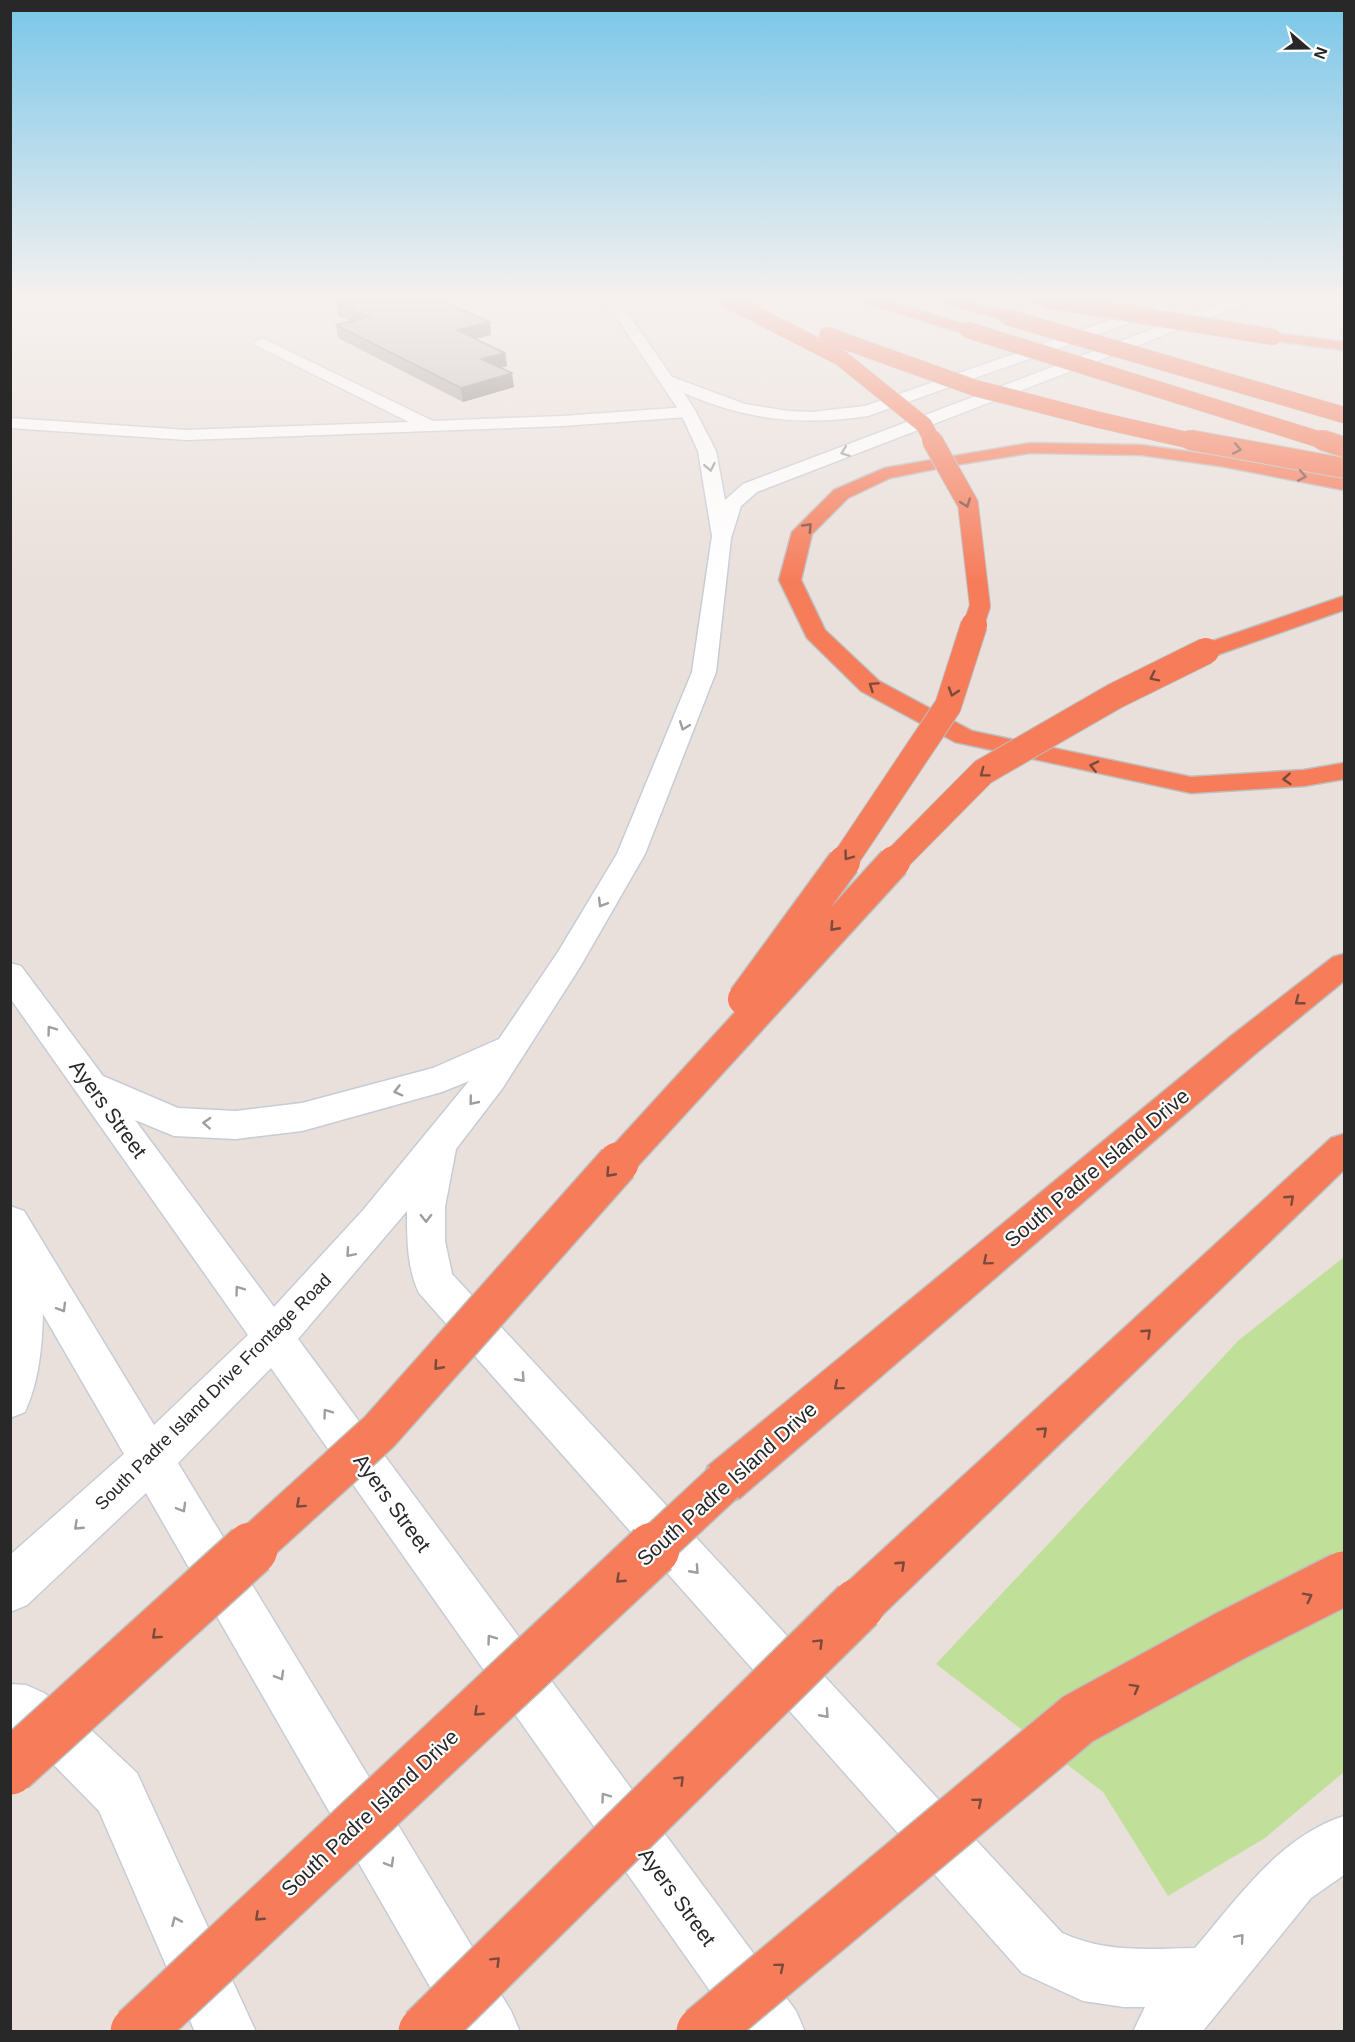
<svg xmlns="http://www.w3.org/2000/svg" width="1355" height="2042" viewBox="0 0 1355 2042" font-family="Arial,sans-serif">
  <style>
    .green { fill: #c0df99 }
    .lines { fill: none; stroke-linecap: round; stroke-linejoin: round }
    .minor-casing { stroke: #c6ccd6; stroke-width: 3 }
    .secondary-casing { stroke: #c6ccd6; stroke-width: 3 }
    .motorway-casing { stroke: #bebebe; stroke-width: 3 }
    .minor { fill: #fff; fill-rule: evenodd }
    .secondary { fill: #fff; fill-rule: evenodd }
    .motorway { fill: #f67c5a; fill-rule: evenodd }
    .motorway-bridge-far5-casing { stroke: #bebebe; stroke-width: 17; stroke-linecap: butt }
    .motorway-bridge-far4-casing { stroke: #bebebe; stroke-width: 22; stroke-linecap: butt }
    .motorway-bridge-far3-casing { stroke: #bebebe; stroke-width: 28; stroke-linecap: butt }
    .motorway-bridge-far2-casing { stroke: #bebebe; stroke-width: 35; stroke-linecap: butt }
    .motorway-bridge-far1-casing { stroke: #bebebe; stroke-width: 44; stroke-linecap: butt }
    .motorway-bridge-casing { stroke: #bebebe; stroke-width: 56; stroke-linecap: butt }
    .motorway-bridge-far5 { stroke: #f67c5a; stroke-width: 16 }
    .motorway-bridge-far4 { stroke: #f67c5a; stroke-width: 20 }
    .motorway-bridge-far3 { stroke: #f67c5a; stroke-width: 26 }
    .motorway-bridge-far2 { stroke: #f67c5a; stroke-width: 32 }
    .motorway-bridge-far1 { stroke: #f67c5a; stroke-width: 41 }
    .motorway-bridge { stroke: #f67c5a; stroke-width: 53 }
    .wall { fill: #a7a29d }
    .shaded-wall { fill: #88847f }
    .building { fill: #c2bcb6; stroke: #88847f; stroke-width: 1.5 }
    .oneway { stroke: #7a4a3c }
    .oneway2 { stroke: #9e9e9e }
    .labels { text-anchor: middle; stroke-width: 4.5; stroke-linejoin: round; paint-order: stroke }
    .street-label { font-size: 18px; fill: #282828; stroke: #fff }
    .near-street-label { font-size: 21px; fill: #282828; stroke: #fff }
  </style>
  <rect width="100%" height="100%" fill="#eae0db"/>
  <path class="green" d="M1344,1257V1772L1265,1838L1168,1896L1103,1792L936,1664L1239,1340Z"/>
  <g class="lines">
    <g class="minor-casing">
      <path id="minor" d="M262,338L433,421L563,416L688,407L696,412L688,417L563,426L187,440L10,428V418L187,430L409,422L257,346L254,343L257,340Z"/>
    </g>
    <g class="secondary-casing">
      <path id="secondary" d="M593,296H609L625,309L672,377L745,404L788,411L812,412L865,406L1159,303L1164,302L1171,306L1169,309L868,416C800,426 747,420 684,393L696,412L716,451L725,500L743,484L1240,296H1260L1258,299L757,492L741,506L731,538L716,672L645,854L580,967L502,1089L456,1149L445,1207V1241L452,1274L1062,1933C1106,1953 1148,1949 1195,1948C1238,1898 1279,1837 1344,1816V1875L1311,1898L1202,2032H1133L1145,2007H1124L1083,2001L1022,1973L419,1293C407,1268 407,1239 407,1211L298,1339L796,2011L805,2032H739L271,1368L178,1463L511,2011L520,2032H456L146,1493L27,1605L10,1612V1555L124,1454L43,1314C42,1348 39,1381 25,1412L10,1418V1206L24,1211L154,1425L248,1335L10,998V963L21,966L103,1076L178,1108L236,1111L302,1103L433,1068L499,1039L558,952L617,854L692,672L712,536L698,451L680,412L615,315ZM469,1081L364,1209L274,1307L135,1120L174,1136L236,1139L302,1131L442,1092Z
        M10,1684L26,1685L44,1693L88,1727L137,1773L256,2032H195L99,1811L52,1763L17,1736H10Z"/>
    </g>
    <g class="motorway-casing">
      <path id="motorway" d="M850,296H872L973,327L975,330L968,334L963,333L852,299Z
        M928,296H950L1012,314L1014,317L1007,321L930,299Z
        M1019,296H1048L1054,300L1047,304L1021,299Z
        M1273,333L1344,342V350L1268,340L1266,337L1268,334Z
        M1030,443L1141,445L1220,456L1344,478V490L1220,466L1141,455L1030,453L955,465L890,478L848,498L812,534L801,580L825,630L879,681L972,731L1191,777L1304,770L1344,763V779L1304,786L1191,793L955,742L861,691L807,638L779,580L792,532L834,490L885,468Z
        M1344,596V610L1214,656L1206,658L1198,656L1194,651L1198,646Z
        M1344,954V981L1255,1054L740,1498L724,1504L708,1498L701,1482L708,1466L1231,1036L1333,957Z
        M1344,1134V1170L875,1622L858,1629L841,1622L834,1605L841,1588L1331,1138Z"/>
    </g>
    <use href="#minor" class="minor"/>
    <use href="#secondary" class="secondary"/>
    <use href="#motorway" class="motorway"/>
    <g class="motorway-bridge-far5-casing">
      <path id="motorway-bridge-far5" d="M720,296L841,358L924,425L933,442
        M1047,300L1273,337
        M1007,317L1344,415
        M968,330L1327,442
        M827,335L975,388L1099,420L1196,442"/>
    </g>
    <g class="motorway-bridge-far4-casing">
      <path id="motorway-bridge-far4" d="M932,440L968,504L980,606L973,627
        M1190,440L1344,468
        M1322,440L1344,447"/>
    </g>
    <g class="motorway-bridge-far3-casing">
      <path id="motorway-bridge-far3" d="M843,863L948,706L974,625
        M893,863L983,772L1115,696L1206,651"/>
    </g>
    <g class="motorway-bridge-far2-casing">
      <path id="motorway-bridge-far2" d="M744,999L844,862
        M617,1165L894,862"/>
    </g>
    <g class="motorway-bridge-far1-casing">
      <path id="motorway-bridge-far1" d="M249,1550L379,1432L618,1163
        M651,1550L724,1482"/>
    </g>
    <g class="motorway-bridge-casing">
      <path id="motorway-bridge" d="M10,1768L251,1549
        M137,2032L653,1549
        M425,2032L858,1605
        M703,2032L1078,1719L1228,1637L1344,1578"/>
    </g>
    <use href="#motorway-bridge-far5" class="motorway-bridge-far5"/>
    <use href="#motorway-bridge-far4" class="motorway-bridge-far4"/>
    <use href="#motorway-bridge-far3" class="motorway-bridge-far3"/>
    <use href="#motorway-bridge-far2" class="motorway-bridge-far2"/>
    <use href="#motorway-bridge-far1" class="motorway-bridge-far1"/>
    <use href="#motorway-bridge" class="motorway-bridge"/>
  </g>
  <path class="wall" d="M336,303L490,322L491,335L475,339L505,353L507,366L500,368L514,387L463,402L338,338L336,325L352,321L338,316Z"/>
  <path class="shaded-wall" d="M490,322L491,335L458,343L457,330Z
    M505,353L507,366L483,372L481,359Z
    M512,373L514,387L463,402L461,388Z"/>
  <path class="building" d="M366,296H429L490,322L457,330L505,353L481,359L512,373L461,388L336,325L369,317L336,303Z"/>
  <defs><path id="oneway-chevron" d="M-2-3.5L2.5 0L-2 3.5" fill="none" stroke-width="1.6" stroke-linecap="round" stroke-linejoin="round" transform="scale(1.5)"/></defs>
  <g class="oneway">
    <use href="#oneway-chevron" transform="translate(1237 449) rotate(11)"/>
    <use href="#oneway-chevron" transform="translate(1302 476) rotate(11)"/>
    <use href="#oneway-chevron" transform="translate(966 503) rotate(70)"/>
    <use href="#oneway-chevron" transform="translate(808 527) rotate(-47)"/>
    <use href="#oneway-chevron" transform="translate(1154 677) rotate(154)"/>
    <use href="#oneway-chevron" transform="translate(873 686) rotate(-146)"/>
    <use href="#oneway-chevron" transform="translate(953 692) rotate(108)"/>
    <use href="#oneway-chevron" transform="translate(1094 766) rotate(-167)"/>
    <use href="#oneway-chevron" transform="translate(984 773) rotate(143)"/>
    <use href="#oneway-chevron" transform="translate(1287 779) rotate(176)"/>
    <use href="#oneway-chevron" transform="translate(848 856) rotate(126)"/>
    <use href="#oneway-chevron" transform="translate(834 927) rotate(132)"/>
    <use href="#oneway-chevron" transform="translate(1299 1001) rotate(142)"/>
    <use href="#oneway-chevron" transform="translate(610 1173) rotate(132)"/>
    <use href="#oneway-chevron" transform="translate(1290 1199) rotate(-43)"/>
    <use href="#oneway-chevron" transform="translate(987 1261) rotate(140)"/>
    <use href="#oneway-chevron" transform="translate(1147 1333) rotate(-43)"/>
    <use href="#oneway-chevron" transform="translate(438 1366) rotate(132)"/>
    <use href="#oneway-chevron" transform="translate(838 1386) rotate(140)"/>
    <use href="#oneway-chevron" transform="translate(1043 1431) rotate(-43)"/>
    <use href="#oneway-chevron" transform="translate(300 1504) rotate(138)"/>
    <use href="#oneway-chevron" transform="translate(901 1565) rotate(-43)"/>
    <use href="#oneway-chevron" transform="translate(620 1579) rotate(137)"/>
    <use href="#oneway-chevron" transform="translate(1308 1597) rotate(-27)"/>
    <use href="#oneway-chevron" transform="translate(156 1635) rotate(138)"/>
    <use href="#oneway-chevron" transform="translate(819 1643) rotate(-45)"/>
    <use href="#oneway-chevron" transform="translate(1135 1688) rotate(-29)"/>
    <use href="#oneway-chevron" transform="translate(478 1712) rotate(137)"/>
    <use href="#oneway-chevron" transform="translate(680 1780) rotate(-45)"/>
    <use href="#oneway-chevron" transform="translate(978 1802) rotate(-40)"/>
    <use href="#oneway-chevron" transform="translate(259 1917) rotate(137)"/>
    <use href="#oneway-chevron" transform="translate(496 1961) rotate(-45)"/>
    <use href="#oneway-chevron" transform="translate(780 1967) rotate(-40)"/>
  </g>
  <g class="oneway2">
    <use href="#oneway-chevron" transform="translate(845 452) rotate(159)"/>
    <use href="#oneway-chevron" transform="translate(710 467) rotate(79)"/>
    <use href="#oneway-chevron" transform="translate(684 726) rotate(111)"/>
    <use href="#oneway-chevron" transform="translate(602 903) rotate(121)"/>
    <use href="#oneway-chevron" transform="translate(51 1030) rotate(-126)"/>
    <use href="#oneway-chevron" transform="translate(398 1091) rotate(165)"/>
    <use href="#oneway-chevron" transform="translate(473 1101) rotate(129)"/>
    <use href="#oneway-chevron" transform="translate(207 1123) rotate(-177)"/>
    <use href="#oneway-chevron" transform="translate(426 1218) rotate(89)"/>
    <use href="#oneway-chevron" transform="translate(350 1253) rotate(131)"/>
    <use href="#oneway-chevron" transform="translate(239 1290) rotate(-126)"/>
    <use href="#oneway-chevron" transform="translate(62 1308) rotate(59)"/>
    <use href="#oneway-chevron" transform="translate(521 1378) rotate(48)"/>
    <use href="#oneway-chevron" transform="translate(327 1413) rotate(-126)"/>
    <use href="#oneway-chevron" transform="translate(182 1508) rotate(60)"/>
    <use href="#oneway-chevron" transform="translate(78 1526) rotate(137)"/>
    <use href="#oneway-chevron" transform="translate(695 1570) rotate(48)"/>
    <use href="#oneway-chevron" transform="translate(491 1639) rotate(-126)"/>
    <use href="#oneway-chevron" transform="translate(280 1676) rotate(60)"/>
    <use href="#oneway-chevron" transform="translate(825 1714) rotate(48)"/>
    <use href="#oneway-chevron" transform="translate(605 1797) rotate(-126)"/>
    <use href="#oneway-chevron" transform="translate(390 1863) rotate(60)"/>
    <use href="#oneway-chevron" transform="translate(176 1921) rotate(-114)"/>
    <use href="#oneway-chevron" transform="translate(1240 1938) rotate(-49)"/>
  </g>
  <linearGradient id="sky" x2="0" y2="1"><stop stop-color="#79c6e8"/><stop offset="0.51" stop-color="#f6f1ef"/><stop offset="1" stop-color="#f6f1ef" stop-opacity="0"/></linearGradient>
  <rect width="1355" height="582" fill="url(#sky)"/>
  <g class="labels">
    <g class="street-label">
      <text transform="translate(213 1392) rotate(-45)" y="6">South Padre Island Drive Frontage Road</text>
    </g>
    <g class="near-street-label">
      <text transform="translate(108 1109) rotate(54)" y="7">Ayers Street</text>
      <text transform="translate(1097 1168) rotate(-40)" y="7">South Padre Island Drive</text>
      <text transform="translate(727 1484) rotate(-42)" y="7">South Padre Island Drive</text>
      <text transform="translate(392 1503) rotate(54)" y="7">Ayers Street</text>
      <text transform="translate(370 1813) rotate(-43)" y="7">South Padre Island Drive</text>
      <text transform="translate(677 1897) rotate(54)" y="7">Ayers Street</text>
    </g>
  </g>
  <rect width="1355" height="2042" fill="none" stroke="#282828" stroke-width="24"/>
  <g transform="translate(1307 48) rotate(110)" stroke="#ffffff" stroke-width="4.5" paint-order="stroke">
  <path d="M0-4.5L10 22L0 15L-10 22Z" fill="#282828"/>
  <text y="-9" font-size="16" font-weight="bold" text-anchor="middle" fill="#282828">N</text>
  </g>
</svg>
